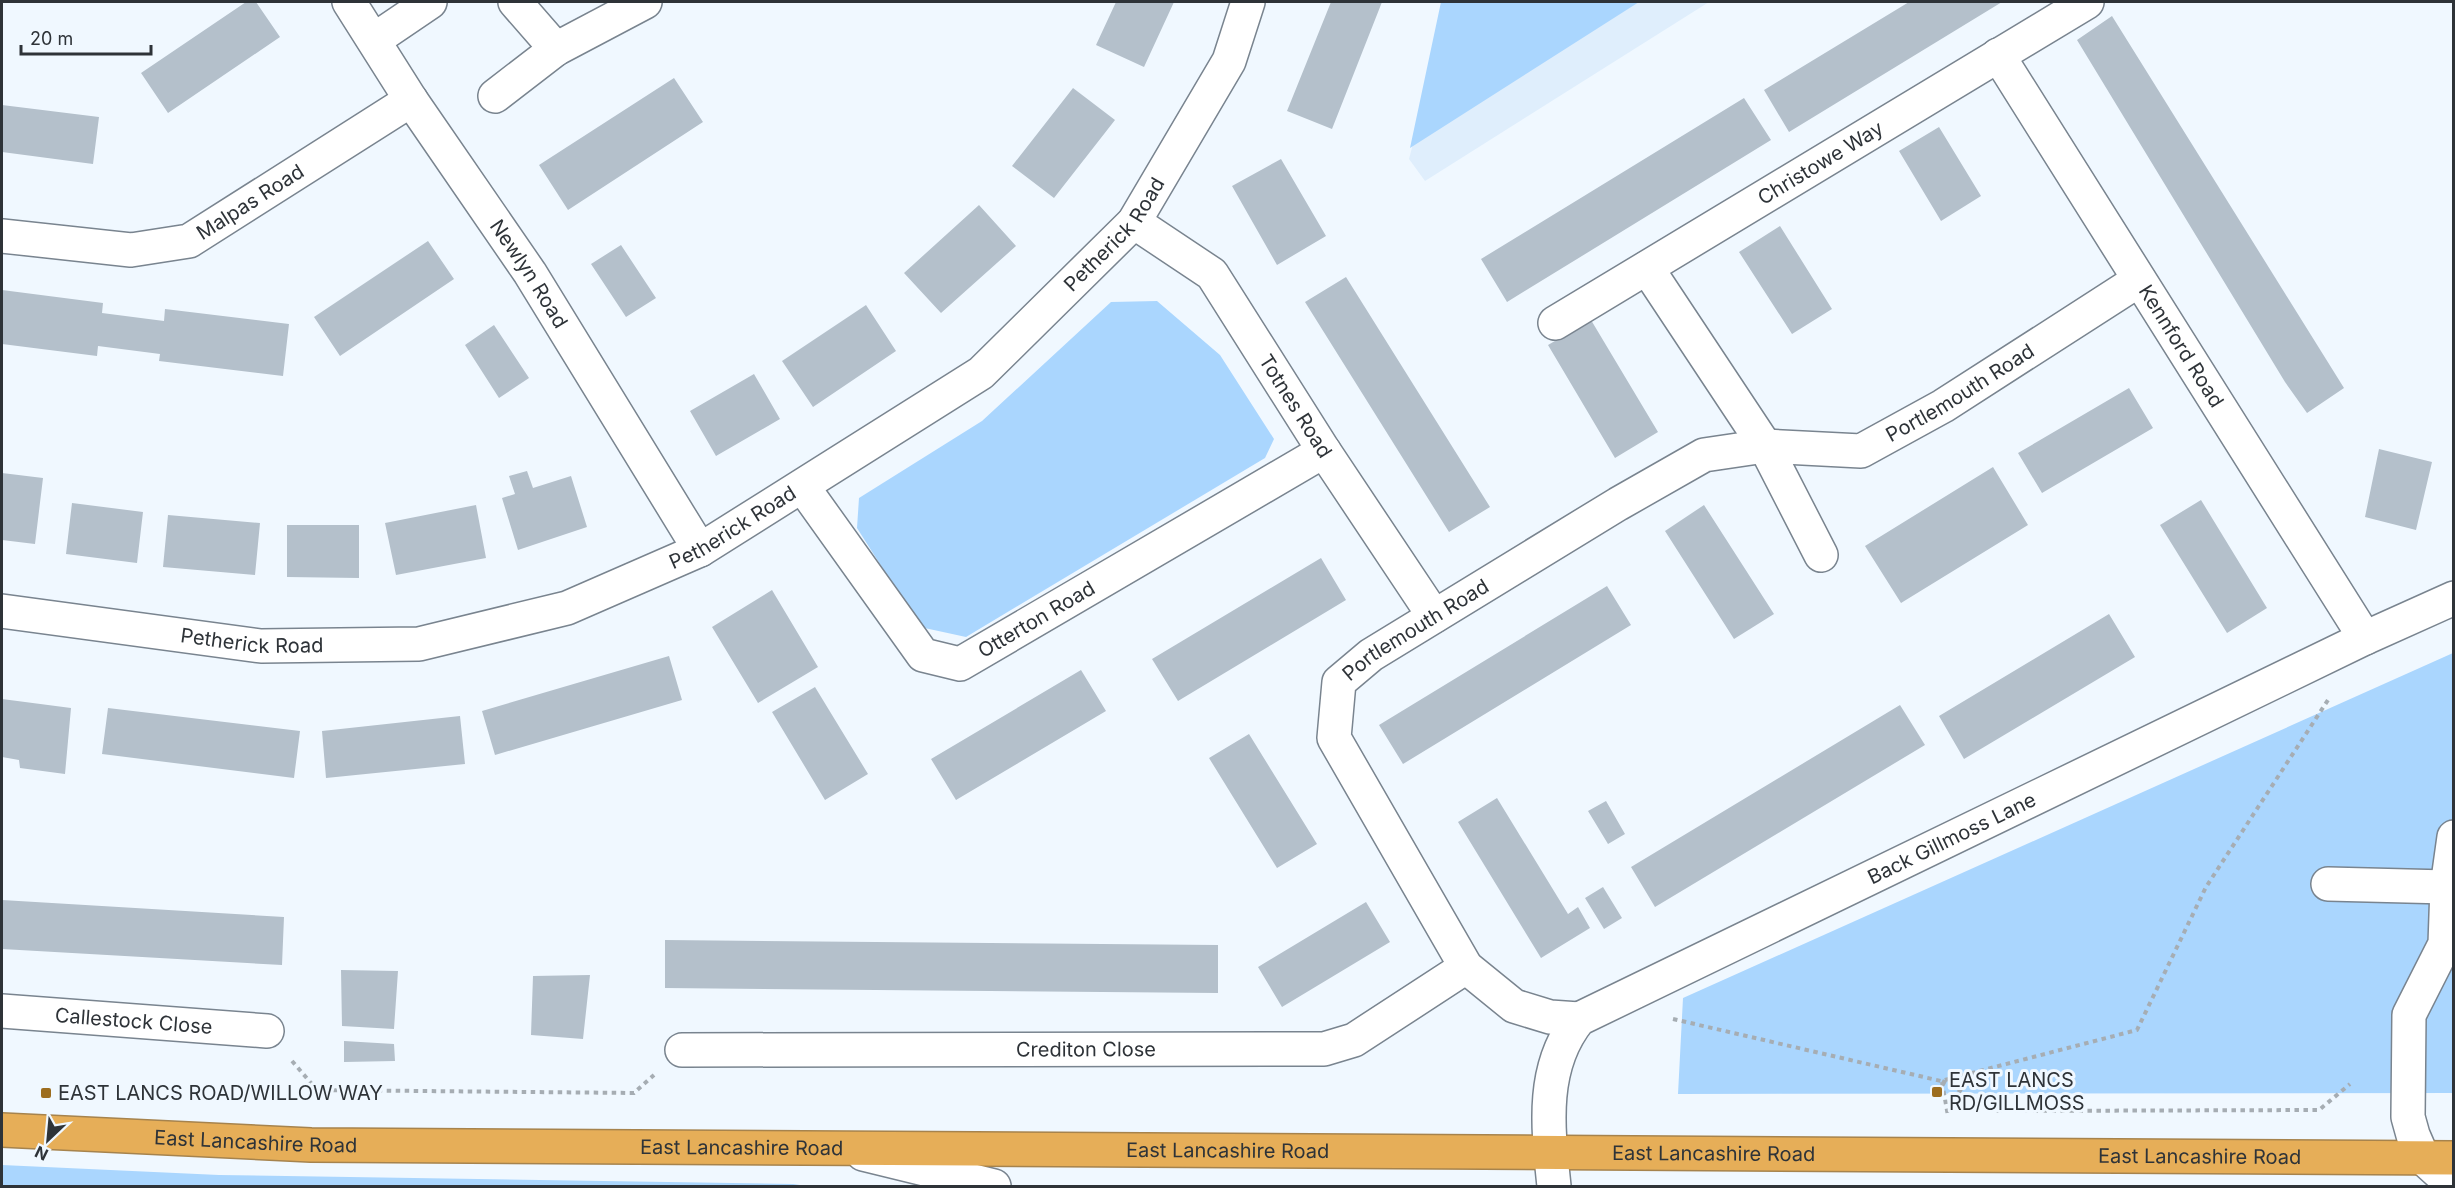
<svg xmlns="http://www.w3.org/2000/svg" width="2455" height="1188" viewBox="0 0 2455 1188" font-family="Inter,sans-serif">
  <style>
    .built { fill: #dfeefc }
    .green { fill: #aad6fe }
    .building { fill: #b4c0cb }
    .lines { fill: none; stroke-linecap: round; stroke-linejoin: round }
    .minor-casing { stroke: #79848f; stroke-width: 36 }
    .highway-casing { stroke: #a6834d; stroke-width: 36 }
    .path { stroke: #a6adb3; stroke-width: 4; stroke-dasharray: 4.5 4.5; stroke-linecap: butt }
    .minor { stroke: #fff; stroke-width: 33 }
    .highway { stroke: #e6ae58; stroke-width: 33 }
    .poi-dot { fill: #9c6d1f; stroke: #f0f8ff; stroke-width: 2 }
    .labels { text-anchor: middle; stroke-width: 6; stroke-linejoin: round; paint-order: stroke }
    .street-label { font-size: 20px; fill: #2e3338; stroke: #f0f8ff }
    .poi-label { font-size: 20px; fill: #2e3338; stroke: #f0f8ff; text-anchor: start }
  </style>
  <rect width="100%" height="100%" fill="#f0f8ff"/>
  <path class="built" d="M1450,2H1709L1425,181L1409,159Z"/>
  <path class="green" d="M1441,2H1639L1410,148Z
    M1157,301L1220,355L1274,439L1265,458L966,637L920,627L857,528L859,498L982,421L1111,302Z
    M2453,653V1093L1678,1094L1683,998Z
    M2,1165L219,1175L793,1184L807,1186H2Z"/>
  <path class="building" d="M246,2H256L280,37L168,113L141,73Z
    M1116,2H1174L1144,67L1096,45Z
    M1331,2H1382L1332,129L1287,111Z
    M1909,2H2002L1789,132L1764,90Z
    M2112,16L2344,388L2307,413L2285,382L2077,40Z
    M674,78L703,122L568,210L539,165Z
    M1073,88L1115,120L1054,198L1012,166Z
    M1744,98L1771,140L1507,302L1481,259Z
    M2,105L99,117L93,164L2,152Z
    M1939,127L1981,196L1941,221L1899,151Z
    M1281,159L1326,236L1277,265L1232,186Z
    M979,205L1016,246L941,313L904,273Z
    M1780,226L1832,309L1792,334L1739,252Z
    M428,241L454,279L340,356L314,317Z
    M621,245L656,298L626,317L591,264Z
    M1346,277L1490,507L1449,532L1305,302Z
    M2,290L103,303L102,313L164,321L165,309L289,324L283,376L159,361L160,354L98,346L97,356L2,344Z
    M866,305L896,351L813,407L782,361Z
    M1591,320L1658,432L1615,458L1548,345Z
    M494,325L529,378L499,398L465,345Z
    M754,374L780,419L716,456L690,411Z
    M2129,388L2153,428L2042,493L2018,453Z
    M2379,449L2432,462L2416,530L2365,517Z
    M1993,467L2028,525L1901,603L1865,546Z
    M527,471L533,488L571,476L587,527L518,550L502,498L515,494L509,476Z
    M2,473L43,478L35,544L2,540Z
    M2201,500L2267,608L2227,633L2160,525Z
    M72,503L143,512L137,563L66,554Z
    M476,505L486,558L396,575L385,523Z
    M1704,505L1774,614L1734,639L1665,531Z
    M168,515L260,523L255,575L163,567Z
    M287,525H359V578L287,577Z
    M1321,558L1346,600L1178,701L1152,659Z
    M1607,586L1631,625L1403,764L1379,725Z
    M772,590L818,667L758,703L712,627Z
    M2109,614L2135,657L1964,759L1939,716Z
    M669,656L682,700L495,755L482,711Z
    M1081,670L1106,711L956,800L931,759Z
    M815,687L868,774L825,800L772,712Z
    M2,699L71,708L65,774L20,768L19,760L2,757Z
    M1900,705L1925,745L1655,907L1631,867Z
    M108,708L300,731L294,778L102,754Z
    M460,716L465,764L326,778L322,731Z
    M1249,734L1317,844L1277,868L1209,758Z
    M1497,798L1568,914L1578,907L1590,928L1541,958L1458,822Z
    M1606,801L1625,834L1608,844L1588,811Z
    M1603,887L1622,918L1604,929L1585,898Z
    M2,900L284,917L282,965L2,949Z
    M1366,902L1390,942L1282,1007L1258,967Z
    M665,940L1218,945V993L665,988Z
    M341,970L398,971L394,1029L342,1026Z
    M590,975L583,1039L531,1035L533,976Z
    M344,1041L394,1044L395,1061L344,1062Z"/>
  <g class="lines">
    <g class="minor-casing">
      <g id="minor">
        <path id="s1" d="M349,2L411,100L530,273L700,550"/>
        <path d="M515,2L556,49"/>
        <path d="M374,40L430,2"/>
        <path id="s2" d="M1998,55L2365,638"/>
        <path d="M495,96L556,49L645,2"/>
        <path id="s3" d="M1134,222L1212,274L1324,451L1434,616"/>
        <path id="s4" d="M2,236L131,250L189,241L411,100"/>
        <path d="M1647,268L1765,446L1821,555"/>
        <path id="s5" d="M1555,323L2087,2"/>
        <path id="s6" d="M803,487L923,655L960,664L1324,451"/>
        <path id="s7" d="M2,611L261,646L419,644L567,608L700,550L981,373L1134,222L1229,61L1248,2"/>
        <path d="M2454,837L2447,887L2445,944L2409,1015L2408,1117L2413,1135L2423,1158L2454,1186"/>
        <path d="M2328,884L2447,887"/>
        <path id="s8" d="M2,1011L267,1031"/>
        <path id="s9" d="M1579,1019L1550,1017L1514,1006L1466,967L1334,738L1339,682L1371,655L1618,504L1704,455L1765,446L1861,451L1943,406L2139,280"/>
        <path id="s10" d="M682,1050L1324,1049L1354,1040L1466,967"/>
        <path d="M863,1154L994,1186"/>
        <path id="s11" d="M1554,1186C1548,1129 1540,1067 1579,1019L2365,638L2454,598"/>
      </g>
    </g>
    <g class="highway-casing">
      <g id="highway">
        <path id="s12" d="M2,1130L311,1145L2454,1158"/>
      </g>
    </g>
    <path class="path" d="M1673,1019L1941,1081L2137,1030L2206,887L2328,700
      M292,1061L317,1090L634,1093L654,1075
      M1942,1081L1998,1111L2319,1110L2350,1084
      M1942,1082L1948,1116"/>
    <use href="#minor" class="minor"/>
    <use href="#highway" class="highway"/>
  </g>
  <g class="poi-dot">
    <rect x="1931" y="1086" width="12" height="12" rx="3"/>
    <rect x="40" y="1087" width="12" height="12" rx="3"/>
  </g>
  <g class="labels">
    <g class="street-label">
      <text dy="7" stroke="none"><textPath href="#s5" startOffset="310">Christowe Way</textPath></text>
      <text dy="7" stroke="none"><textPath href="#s4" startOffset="261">Malpas Road</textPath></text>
      <text dy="7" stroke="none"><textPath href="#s7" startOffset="1242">Petherick Road</textPath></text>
      <text dy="7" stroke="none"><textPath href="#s1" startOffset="326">Newlyn Road</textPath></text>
      <text dy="7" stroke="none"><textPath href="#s2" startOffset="344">Kennford Road</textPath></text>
      <text dy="7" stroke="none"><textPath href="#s9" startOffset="1152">Portlemouth Road</textPath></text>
      <text dy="7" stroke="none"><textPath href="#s3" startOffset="250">Totnes Road</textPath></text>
      <text dy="7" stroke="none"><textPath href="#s7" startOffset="756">Petherick Road</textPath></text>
      <text dy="7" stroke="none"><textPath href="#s6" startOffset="333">Otterton Road</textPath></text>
      <text dy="7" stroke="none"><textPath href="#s9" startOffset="542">Portlemouth Road</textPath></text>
      <text dy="7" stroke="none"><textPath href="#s7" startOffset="252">Petherick Road</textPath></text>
      <text dy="7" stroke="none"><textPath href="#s11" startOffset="588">Back Gillmoss Lane</textPath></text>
      <text dy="7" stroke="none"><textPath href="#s8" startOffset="132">Callestock Close</textPath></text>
      <text dy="7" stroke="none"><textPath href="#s10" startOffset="404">Crediton Close</textPath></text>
      <text dy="7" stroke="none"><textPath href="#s12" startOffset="254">East Lancashire Road</textPath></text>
      <text dy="7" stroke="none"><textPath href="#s12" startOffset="740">East Lancashire Road</textPath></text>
      <text dy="7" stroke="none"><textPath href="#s12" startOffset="1226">East Lancashire Road</textPath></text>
      <text dy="7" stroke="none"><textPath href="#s12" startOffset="1712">East Lancashire Road</textPath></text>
      <text dy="7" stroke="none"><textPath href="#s12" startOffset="2198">East Lancashire Road</textPath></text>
    </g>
    <g class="poi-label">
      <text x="1949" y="1087">EAST LANCS<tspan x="1949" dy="23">RD/GILLMOSS</tspan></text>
      <text x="58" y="1100">EAST LANCS ROAD/WILLOW WAY</text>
    </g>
  </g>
  <rect width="2455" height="1188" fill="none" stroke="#2e3338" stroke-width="6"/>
  <g transform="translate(48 1140) rotate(206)" stroke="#f0f8ff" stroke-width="4.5" paint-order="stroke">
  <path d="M0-4.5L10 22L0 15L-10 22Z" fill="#2e3338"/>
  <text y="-9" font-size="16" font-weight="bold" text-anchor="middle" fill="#2e3338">N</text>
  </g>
  <path d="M21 45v9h130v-9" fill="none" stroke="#2e3338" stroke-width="3"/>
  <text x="30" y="45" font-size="18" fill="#2e3338" stroke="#f0f8ff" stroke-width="4.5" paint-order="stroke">20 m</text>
</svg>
